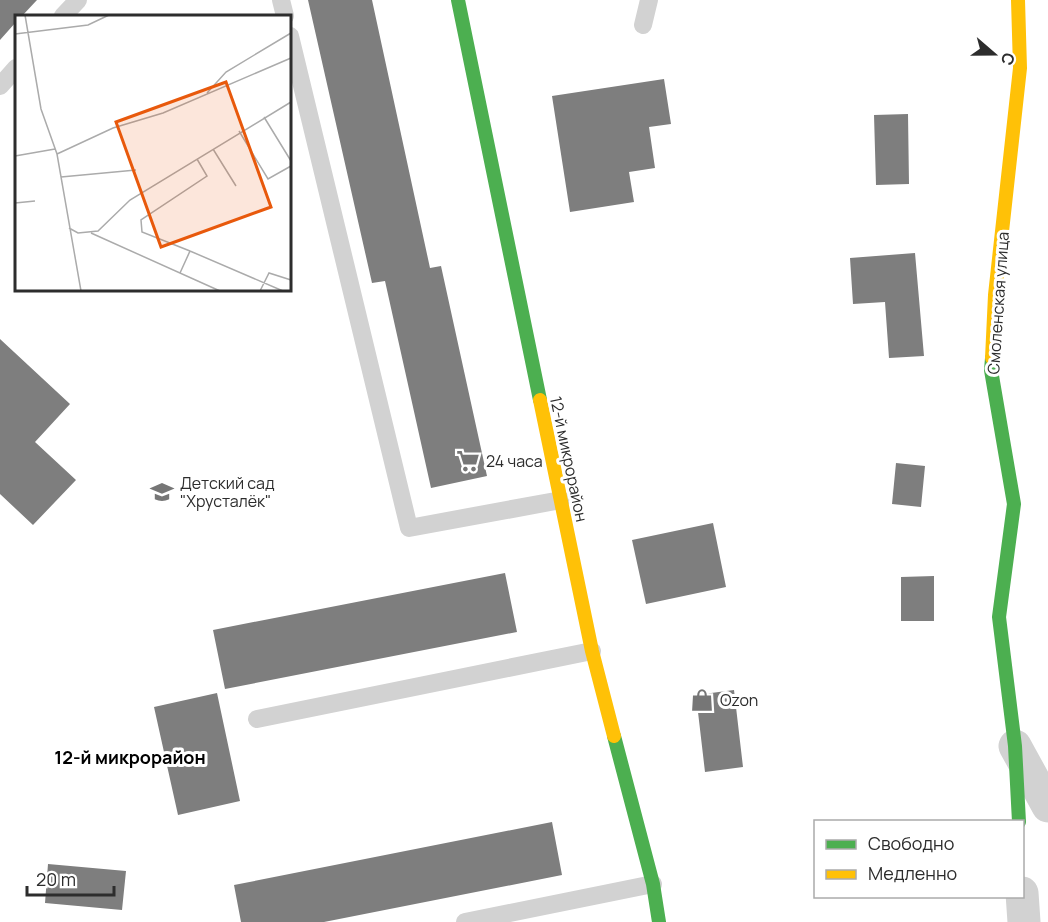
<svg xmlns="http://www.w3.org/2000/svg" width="1048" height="922" viewBox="0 0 1048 922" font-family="Manrope,sans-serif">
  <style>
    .building { fill: #7e7e7e }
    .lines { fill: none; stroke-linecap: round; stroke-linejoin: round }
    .lane { stroke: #d2d2d2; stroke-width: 18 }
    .street { stroke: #d2d2d2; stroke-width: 33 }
    .fast { stroke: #4caf50; stroke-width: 14 }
    .slow { stroke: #ffc107; stroke-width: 14 }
    .labels { text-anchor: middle; stroke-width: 6; stroke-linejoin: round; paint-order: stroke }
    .street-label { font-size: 16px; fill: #2d2d2d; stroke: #fff }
    .poi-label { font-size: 16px; fill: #2d2d2d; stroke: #fff; text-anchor: start }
    .neighbourhood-label { font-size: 18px; font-weight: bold; fill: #000; stroke: #fff }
    .inset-road { fill: none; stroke: #ababab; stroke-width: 1.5 }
    .view { fill: #e8590c; fill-opacity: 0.15; stroke: #e8590c; stroke-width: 3 }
    .inset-edge { fill: none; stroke: #2d2d2d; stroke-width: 3 }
  </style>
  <rect width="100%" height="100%" fill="#fff"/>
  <path class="building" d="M0,0H37L22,16H16V22L0,40Z
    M308,0H372L430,268L441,266L487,476L431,488L385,281L372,283Z
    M664,79L671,124L649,127L655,168L629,172L634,202L570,212L552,96Z
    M908,114L909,184L876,185L874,115Z
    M915,253L924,356L889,358L885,302L853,304L850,258Z
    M0,339L70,404L35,442L76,480L33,525L0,494Z
    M896,463L925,466L921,507L892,504Z
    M713,523L726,587L646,604L632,540Z
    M505,573L517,632L225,689L213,630Z
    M934,576V621H901V577Z
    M734,690L743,767L705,772L696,695Z
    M217,693L240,801L178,815L154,707Z
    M552,822L562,875L324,922H241L234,885Z
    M48,864L126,871L122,910L45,903Z"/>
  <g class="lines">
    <path class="lane" d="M281,0L285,16
      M63,16L78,0
      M643,25L649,0
      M290,36L409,528L561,500
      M0,86L16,68
      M257,719L592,651
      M465,922L653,884"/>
    <path class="street" d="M1015,746L1048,806
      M1022,893L1024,922"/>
    <path class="fast" d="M458,0L540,400
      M992,358L991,370L1014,504L999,617L1015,746L1019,822
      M614,736L653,884L659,922"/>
    <path class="slow" d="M992,358L995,295L1020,68L1018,0
      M540,400L592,651L614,736"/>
  </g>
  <defs>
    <g id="supermarket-bare" transform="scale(1.8)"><path d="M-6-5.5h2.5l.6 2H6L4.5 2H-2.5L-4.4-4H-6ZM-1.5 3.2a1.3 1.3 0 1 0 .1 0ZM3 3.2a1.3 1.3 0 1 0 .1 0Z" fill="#767676" stroke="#fff" stroke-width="2.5" paint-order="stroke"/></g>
    <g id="school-bare" transform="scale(1.8)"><path d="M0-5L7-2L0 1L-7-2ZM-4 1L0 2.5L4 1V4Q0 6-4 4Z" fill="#767676" stroke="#fff" stroke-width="2.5" paint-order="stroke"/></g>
    <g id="shop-bare" transform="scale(1.8)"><path d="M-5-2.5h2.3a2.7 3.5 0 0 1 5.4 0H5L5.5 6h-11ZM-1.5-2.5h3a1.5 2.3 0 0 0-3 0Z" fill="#767676" stroke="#fff" stroke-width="2.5" paint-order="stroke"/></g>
  </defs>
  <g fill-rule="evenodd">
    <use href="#supermarket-bare" x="468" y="461"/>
    <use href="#school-bare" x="162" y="492"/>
    <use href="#shop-bare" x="702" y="700"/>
  </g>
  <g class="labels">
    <g class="street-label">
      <text transform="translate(998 303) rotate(-86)" y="6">Смоленская улица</text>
      <text transform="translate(569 459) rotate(78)" y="6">12-й микрорайон</text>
    </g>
    <g class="poi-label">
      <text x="486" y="467">24 часа</text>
      <text x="180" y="489">Детский сад<tspan x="180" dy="18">"Хрусталёк"</tspan></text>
      <text x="720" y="706">Ozon</text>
    </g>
    <g class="neighbourhood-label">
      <text x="130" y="764">12-й микрорайон</text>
    </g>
  </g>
  <g transform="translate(15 15)">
    <rect width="276" height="276" fill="#fff"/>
    <path class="inset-road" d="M10,0L26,94L42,139L66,276M0,19L73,10L94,0M192,78L211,57L276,18M249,102L276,146M224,116L253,164L276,151M198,134L221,171M42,139L98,113L148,98L276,43M0,141L40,134M46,162L121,155M0,188L20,186M54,213L63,218L83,216L115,185L276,87M76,218L205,276M175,236L127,217L126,205L192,161L182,144M165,258L175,236L268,276M245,276L254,258L276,265"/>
    <path class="view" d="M211,67L256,192L146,232L101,107Z"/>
    <rect width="276" height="276" class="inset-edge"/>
  </g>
  <rect x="814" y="820" width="210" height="78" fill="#ffffff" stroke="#ababab" stroke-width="1.5"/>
  <rect x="826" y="840" width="30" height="9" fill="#4caf50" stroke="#ababab" stroke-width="1.5"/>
  <text x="868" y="850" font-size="18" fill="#2d2d2d">Свободно</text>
  <rect x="826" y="870" width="30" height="9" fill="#ffc107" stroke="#ababab" stroke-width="1.5"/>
  <text x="868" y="880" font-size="18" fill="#2d2d2d">Медленно</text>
  <g transform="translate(994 54) rotate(110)" stroke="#ffffff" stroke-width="4.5" paint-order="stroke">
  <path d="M0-4.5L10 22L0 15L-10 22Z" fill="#2d2d2d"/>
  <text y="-9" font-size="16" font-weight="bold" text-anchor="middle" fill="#2d2d2d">С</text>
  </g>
  <path d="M27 886v9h87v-9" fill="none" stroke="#2d2d2d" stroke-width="3"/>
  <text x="36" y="886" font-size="18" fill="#2d2d2d" stroke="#ffffff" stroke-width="4.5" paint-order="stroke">20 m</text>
</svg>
